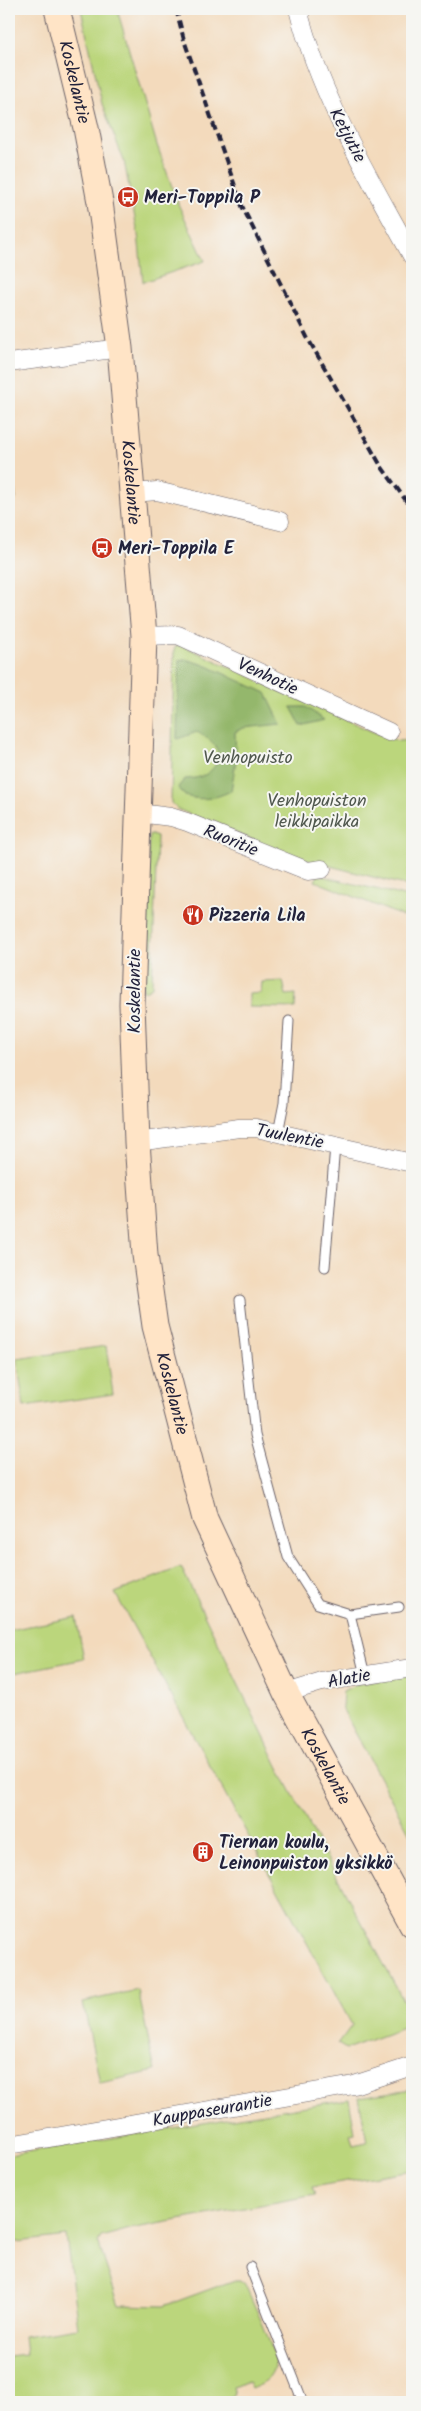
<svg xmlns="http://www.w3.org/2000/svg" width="421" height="2411" viewBox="0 0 421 2411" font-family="Kalam,sans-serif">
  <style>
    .green { fill: #bbd67c; stroke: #6e7c5c }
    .forest { fill: #94b76c; stroke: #5b6c54 }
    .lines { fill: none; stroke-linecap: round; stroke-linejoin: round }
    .lane-casing { stroke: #6b6268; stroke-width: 11 }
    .street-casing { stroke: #6b6268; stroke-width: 19 }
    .secondary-casing { stroke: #6b6268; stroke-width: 27 }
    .lane { stroke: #fff; stroke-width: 9 }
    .street { stroke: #fff; stroke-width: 18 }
    .secondary { stroke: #ffe4c6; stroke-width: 25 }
    .rail { stroke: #22223b; stroke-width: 4; stroke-dasharray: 8 4; stroke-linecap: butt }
    .labels { text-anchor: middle; stroke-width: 4; stroke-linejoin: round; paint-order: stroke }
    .street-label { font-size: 18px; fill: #22223b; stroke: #f6f6f2 }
    .poi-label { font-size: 18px; font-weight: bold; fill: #22223b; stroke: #f6f6f2; text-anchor: start }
    .park-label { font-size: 18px; fill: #50584e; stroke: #f6f6f2 }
  </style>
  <rect width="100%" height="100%" fill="#f6f6f2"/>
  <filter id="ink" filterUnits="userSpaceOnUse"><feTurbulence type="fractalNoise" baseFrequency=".02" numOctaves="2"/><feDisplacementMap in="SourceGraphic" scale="10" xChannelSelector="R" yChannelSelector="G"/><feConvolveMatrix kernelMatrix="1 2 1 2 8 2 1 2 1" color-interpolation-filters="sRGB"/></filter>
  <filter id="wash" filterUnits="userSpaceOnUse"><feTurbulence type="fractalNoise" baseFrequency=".0096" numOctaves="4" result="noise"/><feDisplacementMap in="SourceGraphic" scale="20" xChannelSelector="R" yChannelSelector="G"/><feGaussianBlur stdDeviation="1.12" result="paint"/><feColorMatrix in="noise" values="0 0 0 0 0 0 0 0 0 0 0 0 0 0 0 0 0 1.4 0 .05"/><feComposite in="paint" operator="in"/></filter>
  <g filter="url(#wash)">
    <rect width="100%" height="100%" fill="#f3dabc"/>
    <path class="green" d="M81,9H117L157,145L179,206L205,261L143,282L138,234L124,161L102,104Z
      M9,453L16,499L9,500Z
      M177,645H181L371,731L398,741L412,740V887L295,857L177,809L171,803L174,649Z
      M149,834L157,837L152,987L145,991H143Z
      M318,875L412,898V920L315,881Z
      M283,981L286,995L296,994L295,1008L249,1007V994L261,993L262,982Z
      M106,1346L113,1394L24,1407L17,1359Z
      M181,1567L283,1776L412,2017L411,2023L406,2027L346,2049L338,2044L352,2025L115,1593Z
      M76,1617L84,1659L9,1674V1630Z
      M412,1675V1762C400,1784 410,1786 412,1807C413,1817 412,1828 412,1838L342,1708L343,1691L357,1684Z
      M138,1990L155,2071L100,2083L83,2002Z
      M412,2089V2170L312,2187L315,2195L130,2229L101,2237L98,2242L119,2305L164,2306L235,2280H240L245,2284C252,2302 280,2355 274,2371C270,2382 260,2385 251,2389L248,2382L233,2388L235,2395L221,2402H9V2356L26,2354L24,2336L78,2328L66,2236L10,2243L9,2240V2155L349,2099L355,2133L350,2134L353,2145L367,2142L359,2097Z"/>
    <path class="forest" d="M185,659L205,665L266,693L281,724L243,728L235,732L236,760L231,791C213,799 203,801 185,796L178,787L185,779C203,778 209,775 219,760C218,744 211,740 197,732L177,739L179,660Z
      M291,707H306L324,720L301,726Z
      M412,1762V1805C406,1788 403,1778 412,1762Z"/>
  </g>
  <g filter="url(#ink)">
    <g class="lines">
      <g class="lane-casing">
        <path id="lane" d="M278,1133L284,1103L289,1021
          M325,1267L335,1146
          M240,1300L255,1435L288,1557L318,1604L350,1614L365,1675
          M350,1614L399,1607
          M250,2267L303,2402"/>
      </g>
      <g class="street-casing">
        <path id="street" d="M298,9C320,97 369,177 412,256
          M9,363L120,348
          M133,493L157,491L280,521
          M144,636L178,635L389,732
          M138,813L171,817L187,822L308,871L322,869
          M137,1142L239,1128H256L412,1163
          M286,1693L322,1682L412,1668
          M9,2145L354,2085L412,2066"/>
      </g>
      <g class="secondary-casing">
        <g id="secondary">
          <path id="s1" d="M57,9L86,128L100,202L120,348L144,636L132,1004L137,1142L145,1255L155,1326L205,1519L286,1693L412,1924"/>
        </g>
      </g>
      <use href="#lane" class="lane"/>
      <use href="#street" class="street"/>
      <use href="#secondary" class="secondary"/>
      <path class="rail" d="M176,9L184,40L242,206L307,337L381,466L412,509"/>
    </g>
  </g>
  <defs>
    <g id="bus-disc" transform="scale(1.125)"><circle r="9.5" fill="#c8321e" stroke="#f6f6f2"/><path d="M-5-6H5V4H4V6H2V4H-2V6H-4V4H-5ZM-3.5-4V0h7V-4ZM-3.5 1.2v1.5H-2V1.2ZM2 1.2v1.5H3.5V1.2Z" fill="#fff"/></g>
    <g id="restaurant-disc" transform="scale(1.125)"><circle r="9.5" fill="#c8321e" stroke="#f6f6f2"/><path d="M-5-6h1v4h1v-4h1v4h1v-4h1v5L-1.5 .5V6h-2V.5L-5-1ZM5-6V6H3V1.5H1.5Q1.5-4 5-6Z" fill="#fff"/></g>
    <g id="building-disc" transform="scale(1.125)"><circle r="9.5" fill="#c8321e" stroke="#f6f6f2"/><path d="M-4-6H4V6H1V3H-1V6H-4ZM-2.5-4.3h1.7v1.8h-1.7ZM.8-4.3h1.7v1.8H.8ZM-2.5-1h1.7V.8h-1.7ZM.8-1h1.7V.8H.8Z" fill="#fff"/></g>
  </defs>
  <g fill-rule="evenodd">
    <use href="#bus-disc" x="128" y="197"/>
    <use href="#bus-disc" x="102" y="548"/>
    <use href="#restaurant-disc" x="193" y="915"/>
    <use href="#building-disc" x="203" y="1852"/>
  </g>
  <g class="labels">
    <g class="street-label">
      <text dy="6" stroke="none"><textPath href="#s1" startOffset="75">Koskelantie</textPath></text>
      <text transform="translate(348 135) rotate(62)" y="6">Ketjutie</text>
      <text dy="6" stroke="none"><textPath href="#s1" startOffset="480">Koskelantie</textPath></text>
      <text transform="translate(268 676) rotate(25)" y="6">Venhotie</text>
      <text transform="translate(231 840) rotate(22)" y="6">Ruoritie</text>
      <text transform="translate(134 991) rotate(-90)" y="6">Koskelantie</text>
      <text transform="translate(290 1136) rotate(11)" y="6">Tuulentie</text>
      <text dy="6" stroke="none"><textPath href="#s1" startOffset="1395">Koskelantie</textPath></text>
      <text transform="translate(349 1678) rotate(-10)" y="6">Alatie</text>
      <text dy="6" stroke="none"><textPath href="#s1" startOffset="1800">Koskelantie</textPath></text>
      <text transform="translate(212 2110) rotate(-10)" y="6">Kauppaseurantie</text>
    </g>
    <g class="poi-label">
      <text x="144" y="203">Meri-Toppila P</text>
      <text x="118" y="554">Meri-Toppila E</text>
      <text x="209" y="921">Pizzeria Lila</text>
      <text x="219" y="1848">Tiernan koulu,<tspan x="219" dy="21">Leinonpuiston yksikkö</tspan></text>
    </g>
    <g class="park-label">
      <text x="248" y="763">Venhopuisto</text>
      <text x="317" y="806">Venhopuiston<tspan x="317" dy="21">leikkipaikka</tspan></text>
    </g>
  </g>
  <rect width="421" height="2411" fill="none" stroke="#f6f6f2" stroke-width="30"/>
</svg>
